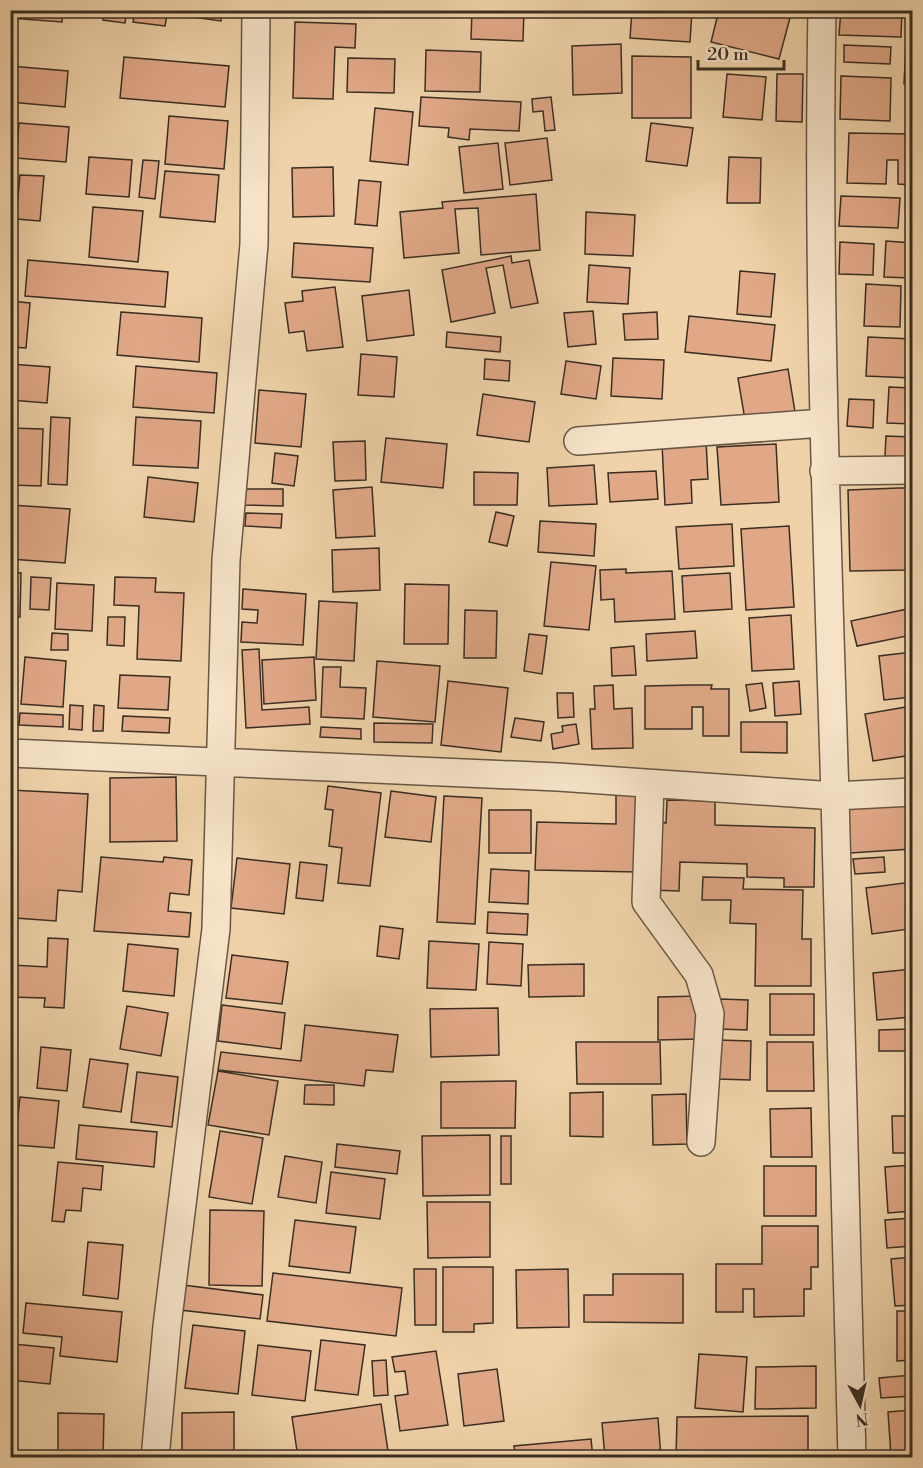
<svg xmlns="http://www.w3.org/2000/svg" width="923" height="1468" viewBox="0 0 923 1468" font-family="'Libre Bodoni',serif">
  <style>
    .building { fill: #e1a888; stroke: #3a2e23; stroke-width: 1.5 }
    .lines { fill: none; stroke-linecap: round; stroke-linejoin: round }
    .minor-casing { stroke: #675744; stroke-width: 30 }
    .minor { stroke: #f5e2c7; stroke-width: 27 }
  </style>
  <rect width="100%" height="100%" fill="#efd2a9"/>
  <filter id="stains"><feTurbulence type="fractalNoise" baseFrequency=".00333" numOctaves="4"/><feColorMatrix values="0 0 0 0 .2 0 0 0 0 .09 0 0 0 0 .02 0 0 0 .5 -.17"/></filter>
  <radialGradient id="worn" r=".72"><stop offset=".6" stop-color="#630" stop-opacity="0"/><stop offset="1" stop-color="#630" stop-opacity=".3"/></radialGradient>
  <path class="building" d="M10,10H63L62,22L10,18Z
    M104,10H127L125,23L103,20Z
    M135,10H168L165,26L133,22Z
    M187,10H222L221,21L186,16Z
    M472,10H524L523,41L471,39Z
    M632,10H692L690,42L630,38Z
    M719,10H777L791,14L779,59L711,42Z
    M841,10H902L901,37L839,35Z
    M295,22L356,24L355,48L335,47L333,99L293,98Z
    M621,44L622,93L573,95L572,46Z
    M906,44L912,45V84H904Z
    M844,45L891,47L890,64L844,62Z
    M426,50L481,52L480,92L425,91Z
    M632,56L691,57V118H632Z
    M124,57L229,66L225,107L120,98Z
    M348,58L395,59L394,93L347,92Z
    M10,66L68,71L65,107L10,102Z
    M727,74L766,77L762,120L723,117Z
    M777,74H803L802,122L776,121Z
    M841,76L891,78L890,121L840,119Z
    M421,97L521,102L519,131L470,129L469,140L448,137L449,128L419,126Z
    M551,97L555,130L545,131L543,111L533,112L532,99Z
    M375,108L413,112L408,165L370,161Z
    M169,116L228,121L224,169L165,164Z
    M19,123L69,127L66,162L16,158L14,190H10V149L17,150Z
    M651,123L693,128L687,166L646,161Z
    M849,133L912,134V185L898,184V160H887L886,184L847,183Z
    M547,138L552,180L510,185L505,143Z
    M498,143L503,189L464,193L459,147Z
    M89,157L132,160L129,197L86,194Z
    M729,157L761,158L760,203H727Z
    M143,160L159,161L155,199L139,197Z
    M333,167L334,216L293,217L292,168Z
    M165,171L219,175L215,222L160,217Z
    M20,175L44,176L40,221L16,219Z
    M359,180L381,182L377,226L355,224Z
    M536,194L540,250L481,255L478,208L455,209L459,253L404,258L400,212L443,208L442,202Z
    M841,196L900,198L898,228L839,226Z
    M93,207L143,211L138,262L89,257Z
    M586,212L635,215L633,256L585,254Z
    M886,241L912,243V278L884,277Z
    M840,242L874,244L873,275L839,274Z
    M294,243L373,248L370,282L292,277Z
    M511,256L512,263L529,260L538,303L511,308L503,265L486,268L495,313L451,322L442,270Z
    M28,260L168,272L165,307L25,296Z
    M589,265L630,268L628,304L587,302Z
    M740,271L775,274L771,317L737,314Z
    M866,284L901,286L900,327L864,326Z
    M335,287L343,347L307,351L304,331L289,333L285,303L303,301L302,291Z
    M409,290L414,335L367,341L362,296Z
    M10,301L30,303L26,348L10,347Z
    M593,311L596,344L568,347L564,313Z
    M121,312L202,318L199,362L117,355Z
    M657,312L658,339L625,340L623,314Z
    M689,316L775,325L771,361L685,352Z
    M447,332L501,337L500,352L446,347Z
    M868,337L912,339V378L866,376Z
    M361,354L397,357L394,397L358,395Z
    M613,358L664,360L662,399L611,396Z
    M485,359L510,361L509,381L484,379Z
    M566,361L601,366L596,399L561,394Z
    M10,364L50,367L47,403L10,400Z
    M136,366L217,373L214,413L133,407Z
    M788,369L796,418L746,426L738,378Z
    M889,387L912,388V424L887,423Z
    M259,390L306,394L301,447L255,443Z
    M483,394L535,402L529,442L477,435Z
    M849,399L874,400L873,428L847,426Z
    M51,417L70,418L67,485L48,484Z
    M136,417L201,421L198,468L133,465Z
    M10,428L43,429L41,486L10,485Z
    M886,436L912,437V458L885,456Z
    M386,438L447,444L443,488L381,482Z
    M365,441L366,480L335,481L333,442Z
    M706,441L708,479L691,480L692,503L665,505L662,444Z
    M776,444L779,502L721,505L717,447Z
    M275,453L298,456L294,486L272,483Z
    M594,465L597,504L549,506L547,468Z
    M656,471L658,499L610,502L608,473Z
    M474,472L518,473L517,505H474Z
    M148,477L198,483L194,522L144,517Z
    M372,487L375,536L336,538L333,490Z
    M899,488H912V503H906L907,570L850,571L848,490Z
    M244,489H283V506L244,505Z
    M11,505L70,509L65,563L10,559Z
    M496,512L514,516L507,546L489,542Z
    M246,513L282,514L281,528L245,526Z
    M540,521L596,524L594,556L538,552Z
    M732,524L734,566L679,569L676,527Z
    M789,526L794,607L746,610L741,529Z
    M379,548L380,590L333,592L332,550Z
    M551,562L596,566L589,630L544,626Z
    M626,569V573L672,571L675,619L615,622L614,599L601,600L600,570Z
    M10,572L21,573L20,617H10Z
    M730,573L732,609L684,612L682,576Z
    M31,577L51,578L49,610L30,609Z
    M115,577L156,578L155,592L184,593L181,661L137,659L139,606L114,605Z
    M57,583L94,585L92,631L55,629Z
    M405,584L449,585L448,644H404Z
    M243,589L306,594L303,645L241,642L242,622L257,623L258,610L242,609Z
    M319,601L357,603L354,661L316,659Z
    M912,608V635L857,646L851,621Z
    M465,610L497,611L496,658H464Z
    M791,615L794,669L752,671L749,618Z
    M108,617H125L124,646L107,645Z
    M695,631L697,658L647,661L646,634Z
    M52,633L68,634V650H51Z
    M529,634L547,636L542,674L524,671Z
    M634,646L636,675L612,676L611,648Z
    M259,649L262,710L309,707L310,724L246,728L242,650Z
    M912,652V697L884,700L879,656Z
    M25,657L66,661L63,707L21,704Z
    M314,657L316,700L264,704L262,660Z
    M377,661L440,666L435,722L373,717Z
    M323,667H341L340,687L366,688L364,719L321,717Z
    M120,675L170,677L168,710L118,708Z
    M448,681L508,688L501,752L441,745Z
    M799,681L801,714L775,716L773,683Z
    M762,683L766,708L750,711L746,685Z
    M613,685L614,709L632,708L633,748L592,749L590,709H595L594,686Z
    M691,685H712L711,689H729V736H703V707H692V729H645V686Z
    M557,693H573L574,717L558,718Z
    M70,705L83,706L82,730L69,729Z
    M94,705L104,706L103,731H93Z
    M912,706V755L873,761L865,714Z
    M20,713L63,715V727L19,725Z
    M123,716L170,718L169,733L122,731Z
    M515,718L544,722L541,741L511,737Z
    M741,722H787V753L741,752Z
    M374,723L433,724L432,743L374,742Z
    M576,724L579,744L553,749L551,734L563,732L562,726Z
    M321,727L361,729V739L320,737Z
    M176,777L177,841L110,842V778Z
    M328,786L381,793L370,886L338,883L342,848L329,846L333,810L325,809Z
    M10,790L88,794L82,892L58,890L56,921L15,918L16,887H10Z
    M391,791L436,797L431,842L385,837Z
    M616,793L636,794L639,872L535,870L537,822L616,824Z
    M444,796L482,798L475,924L437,922Z
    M667,800L715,801V825L815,828L814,887H784V878L747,877V864L680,862L679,891L650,890L661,822L666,823Z
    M912,800V849L850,853L846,804Z
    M489,810H531V853H489Z
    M101,857L163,862L164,857L192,860L189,895L170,893L168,911L191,913L189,937L94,931Z
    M884,857L885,872L855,874L853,859Z
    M237,858L290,864L284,914L231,908Z
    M300,862L327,865L323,901L296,898Z
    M491,869L529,871L528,904L489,902Z
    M703,877L744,878L743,889L803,890L802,939H811V986H755L756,924L730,923L731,900H702Z
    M912,882V954L909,929L872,934L866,888Z
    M488,912L528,914L527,935L487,933Z
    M380,926L403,929L399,959L377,956Z
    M48,938L68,939L64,1008L44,1007L45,998L10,997L12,965L47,967Z
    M429,941L479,944L476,990L427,988Z
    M489,942L523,944L521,986L487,984Z
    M128,944L178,949L174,996L123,991Z
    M232,955L288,962L282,1004L226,998Z
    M584,964V996L529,997L528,965Z
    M912,969V1017L877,1020L873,973Z
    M770,994H814V1035H770Z
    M700,996V1039L658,1040V997Z
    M720,999L748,1000L747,1030L719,1029Z
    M222,1005L285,1013L281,1049L218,1041Z
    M127,1006L168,1013L161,1056L120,1049Z
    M498,1008L499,1055L431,1057L430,1009Z
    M305,1025L398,1035L393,1072L366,1070L364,1086L218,1070L221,1052L301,1061Z
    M912,1029V1051H879V1030Z
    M718,1040L751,1041L750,1080L717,1079Z
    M576,1042H660L661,1084H577Z
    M767,1042H813L814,1091H767Z
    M41,1047L71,1050L67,1091L37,1088Z
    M90,1059L128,1064L121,1112L83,1107Z
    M218,1071L278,1081L269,1135L208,1125Z
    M137,1072L178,1077L172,1127L131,1122Z
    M516,1081L515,1128H441V1082Z
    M305,1085H334V1105L304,1104Z
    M603,1092V1137L570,1136V1093Z
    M686,1094L687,1144L653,1145L652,1095Z
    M20,1097L59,1101L54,1148L15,1145Z
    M811,1108L812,1157H771L770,1109Z
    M892,1116H912V1153H893Z
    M79,1125L157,1132L154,1167L76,1159Z
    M220,1131L263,1138L252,1204L209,1197Z
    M490,1135V1195L423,1196L422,1136Z
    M501,1136H511V1184H501Z
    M337,1144L400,1151L397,1174L335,1167Z
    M285,1156L322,1162L316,1203L278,1197Z
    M58,1162L103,1166L101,1190L83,1188L81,1211L66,1210L64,1222L52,1221Z
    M912,1165V1211L888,1213L885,1167Z
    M764,1166H816V1216H764Z
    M331,1172L385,1179L380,1219L326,1213Z
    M427,1202H490V1257L428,1258Z
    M210,1210L264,1211L262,1286L209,1285Z
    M912,1218V1246L887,1248L885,1220Z
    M295,1220L356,1227L350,1273L289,1266Z
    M762,1226H818V1267H811V1289H804V1316L754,1317V1289H743V1312H716V1264H762Z
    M88,1242L123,1245L118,1299L83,1295Z
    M912,1257V1305L895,1306L891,1259Z
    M443,1267H493V1323L474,1324V1332H443Z
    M414,1269H436V1325H415Z
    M568,1269L569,1327L517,1328L516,1270Z
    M273,1273L402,1288L396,1336L267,1321Z
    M613,1274H683V1323L584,1322V1295H613Z
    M183,1285L263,1295L260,1319L180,1310Z
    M26,1303L122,1312L117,1362L60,1356L62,1337L23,1333Z
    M10,1308H15L12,1334H10Z
    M897,1311H912V1360L897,1361Z
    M193,1325L245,1331L238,1394L185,1388Z
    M321,1340L365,1345L358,1395L315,1390Z
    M13,1344L54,1348L50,1384L10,1380Z
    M258,1345L311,1351L305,1401L252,1395Z
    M436,1351L448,1425L400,1431L395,1396L408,1394L405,1371L395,1372L392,1357Z
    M699,1354L747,1357L743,1412L695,1408Z
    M386,1360L388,1395L374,1396L372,1361Z
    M816,1366V1408L755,1409L756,1367Z
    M497,1369L504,1421L464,1426L458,1374Z
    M912,1375V1396L881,1398L879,1378Z
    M381,1404L389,1458H298L292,1417Z
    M912,1410V1454L891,1456L888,1412Z
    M234,1412V1458H182V1413Z
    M58,1413L104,1414L103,1458H58Z
    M808,1416V1452L704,1453L705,1458H676L677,1417Z
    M10,1418H12L13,1458H10Z
    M658,1418L661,1458H605L602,1423Z
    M591,1439L593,1458H516L514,1446Z"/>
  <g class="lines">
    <g class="minor-casing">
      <path id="minor" d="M822,10C817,273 827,534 835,796C842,1016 847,1237 852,1458
        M578,441L823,423
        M824,471L912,470
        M10,753L558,777L835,796L912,792
        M650,784L646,902L699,975L710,1014L701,1142
        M155,1458L167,1326L216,929L226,560L254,244L256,10"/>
    </g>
    <use href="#minor" class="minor"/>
  </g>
  <rect width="923" height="1468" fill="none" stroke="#efd2a9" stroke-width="36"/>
  <rect x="12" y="12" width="899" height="1444" fill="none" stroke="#3a2e23" stroke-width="3"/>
  <rect x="18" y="18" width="887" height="1432" fill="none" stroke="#3a2e23" stroke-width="1.5"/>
  <g transform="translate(860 1405) rotate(172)" stroke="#f5e2c7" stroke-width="4.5" paint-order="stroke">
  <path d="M0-4.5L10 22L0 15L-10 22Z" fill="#3a2e23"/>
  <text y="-9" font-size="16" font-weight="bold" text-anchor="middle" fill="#3a2e23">N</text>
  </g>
  <path d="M698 60v9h86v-9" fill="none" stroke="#3a2e23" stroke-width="3"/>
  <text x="707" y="60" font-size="18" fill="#3a2e23" stroke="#f5e2c7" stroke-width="4.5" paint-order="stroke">20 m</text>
  <rect width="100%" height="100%" filter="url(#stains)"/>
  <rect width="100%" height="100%" fill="url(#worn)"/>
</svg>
